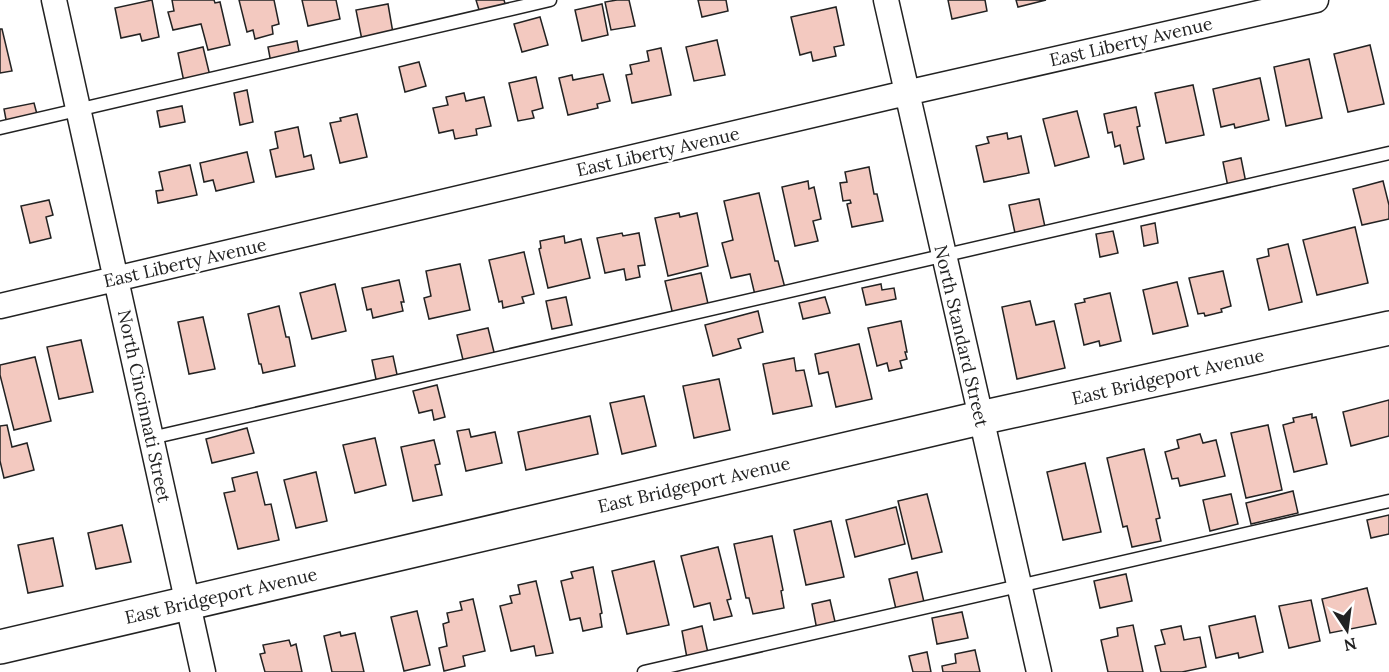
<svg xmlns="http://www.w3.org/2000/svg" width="1389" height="672" viewBox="0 0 1389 672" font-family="Lora,serif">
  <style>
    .building { fill: #f3c9c0; stroke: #222; stroke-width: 1.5 }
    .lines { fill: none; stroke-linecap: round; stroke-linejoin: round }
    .lane-casing { stroke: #222; stroke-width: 15 }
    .street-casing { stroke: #222; stroke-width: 27 }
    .secondary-casing { stroke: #222; stroke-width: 36 }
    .lane { stroke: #fff; stroke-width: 12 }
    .street { stroke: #fff; stroke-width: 24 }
    .secondary { stroke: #fff; stroke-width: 33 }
    .labels { text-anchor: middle; stroke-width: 4.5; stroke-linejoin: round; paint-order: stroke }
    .street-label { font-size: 18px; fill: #222; stroke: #fff }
  </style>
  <rect width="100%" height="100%" fill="#fff"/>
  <path class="building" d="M152,0L159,37L142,41L140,34L121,38L115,8Z
    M172,0H214L215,3L220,2L230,45L208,50L201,24L173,30L168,12L174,11Z
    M239,0H274L279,24L272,26L273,34L255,39L253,30L247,32Z
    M302,0H336L340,19L308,26Z
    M476,0H504L506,7L480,13Z
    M617,0H629L635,26L611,30L605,2Z
    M698,0H726L728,11L702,17Z
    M948,0H985L987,11L952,19Z
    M1016,0H1046L1018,7Z
    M388,4L393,33L362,40L356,10Z
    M602,4L608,35L582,41L575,10Z
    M836,7L844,45L834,47L836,56L813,61L811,52L800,55L791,17Z
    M540,17L548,45L522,52L514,24Z
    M0,29H2L12,71L0,73Z
    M717,40L725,75L694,81L686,47Z
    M297,41L300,57L271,63L268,47Z
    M1370,45L1384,104L1348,112L1334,54Z
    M203,47L210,76L184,82L178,53Z
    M661,48L671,95L632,103L626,75L632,74L630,65L649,61L647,51Z
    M1309,59L1322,118L1286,126L1274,67Z
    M419,62L426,86L405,92L399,67Z
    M603,74L610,101L597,104L598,108L568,115L559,78L572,75L573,80Z
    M536,77L543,108L532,111L534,118L518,121L509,83Z
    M1260,78L1269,120L1235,128L1234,124L1221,127L1213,89Z
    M1193,85L1204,135L1166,143L1155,93Z
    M247,90L253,122L240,125L234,93Z
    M464,93L466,101L484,97L491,126L476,129L477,135L455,139L453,130L439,133L433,108L448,105L446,97Z
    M34,103L38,118L7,125L4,109Z
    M182,106L185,122L160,127L157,111Z
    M1136,107L1140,126L1137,127L1144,159L1124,164L1120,145L1115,147L1112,132L1108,133L1104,114Z
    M1077,111L1089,157L1055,166L1043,119Z
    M357,114L367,157L340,163L330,123L341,121L340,118Z
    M298,127L304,157L311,155L314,169L276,177L270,150L278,148L275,132Z
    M1007,133L1008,139L1021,136L1029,173L984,182L976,146L989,143L987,137Z
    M247,152L254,182L216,191L213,180L204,182L200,163Z
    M1241,158L1246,183L1228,187L1223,162Z
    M190,165L197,195L158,203L156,191L163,190L159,172Z
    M869,167L874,194H877L883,221L852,227L847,204L851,203L850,200L843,201L840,183L847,182L845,172Z
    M808,181L809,189L814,187L821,219L813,221L818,241L795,246L782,187Z
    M1383,181L1389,205V219L1362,225L1353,189Z
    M759,193L775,261H778L785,288L755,295L750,274L731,278L722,243L733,240L724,201Z
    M1039,199L1045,227L1015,233L1009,205Z
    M49,200L53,215L46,217L51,238L30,243L21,206Z
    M679,213L680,217L697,213L708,266L668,276L655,218Z
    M1155,223L1158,243L1144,246L1141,226Z
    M1355,227L1368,283L1317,295L1303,240Z
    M1113,231L1118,253L1100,257L1096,234Z
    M622,233L623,236L639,233L645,265L638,266L640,277L626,280L624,269L605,273L597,238Z
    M564,236L565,243L581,239L590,278L548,288L539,249L541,248L540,241Z
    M1288,244L1302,302L1269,310L1257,259L1269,256L1268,249Z
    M524,252L534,294L522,297L524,303L503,308L502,301L499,302L489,260Z
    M460,264L470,310L429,319L424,298L431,296L426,271Z
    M1223,271L1231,306L1221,309L1222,312L1205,316L1204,313L1198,314L1189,278Z
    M701,273L709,308L673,315L665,281Z
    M399,280L404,302H401L403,311L373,318L371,309L367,310L362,288Z
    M1177,282L1188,326L1153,334L1143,290Z
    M335,284L346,331L312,339L300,293Z
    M881,284L882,290L894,288L896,299L866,305L862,288Z
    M1110,293L1121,341L1100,346L1099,341L1084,345L1075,304L1085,302L1084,299Z
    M566,297L572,325L552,329L546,301Z
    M825,297L830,313L803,319L799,303Z
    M1030,301L1036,325L1054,321L1065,368L1017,379L1002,307Z
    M279,306L286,337H289L295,366L263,373L261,364H259L248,314Z
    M758,311L763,332L738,339L741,348L713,356L705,325Z
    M203,317L215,369L189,374L178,322Z
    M901,321L907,352H905L907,359L900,361L902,368L889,371L887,363L877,366L868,328Z
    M488,328L495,356L464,364L457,335Z
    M81,340L93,392L59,399L47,347Z
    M859,344L872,399L836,407L828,372L819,374L815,354Z
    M393,356L398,379L377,384L372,360Z
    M35,357L51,421L14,430L0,375V365Z
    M794,358L796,371L804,370L812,406L773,414L763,364Z
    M719,379L730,430L694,438L683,386Z
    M437,385L445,417L434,420L432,410L419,413L413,391Z
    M644,396L656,446L622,454L610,403Z
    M1389,400V436L1351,446L1343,412Z
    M1312,414V418L1316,417L1327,464L1294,472L1283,425L1294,422L1293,418Z
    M590,416L598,454L526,470L518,432Z
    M7,425L12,447L27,443L34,470L4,478L0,461V426Z
    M1268,425L1282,490L1246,498L1231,433Z
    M247,428L254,453L212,463L206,439Z
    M469,429L471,437L495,432L502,463L466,471L457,431Z
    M1200,434L1203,443L1216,440L1225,476L1180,486L1178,478L1172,479L1165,452L1179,448L1177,440Z
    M375,438L386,485L355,493L343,445Z
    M434,440L440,464L435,465L442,495L413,501L401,447Z
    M1144,449L1160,518L1156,519L1161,541L1132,547L1127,526L1123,527L1107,458Z
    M1085,463L1101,532L1063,540L1047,472Z
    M257,472L265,505L271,504L279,540L238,549L224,493L235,491L232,478Z
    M316,472L327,521L296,528L284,480Z
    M1293,491L1298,513L1251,524L1246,503Z
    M927,494L942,552L912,559L898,501Z
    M1231,494L1238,524L1210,531L1203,500Z
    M896,507L905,544L855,557L846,520Z
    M1389,515V534L1371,538L1367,520Z
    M831,521L844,577L806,585L794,530Z
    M122,525L131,562L96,569L88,533Z
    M772,536L783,590L781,591L784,608L753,614L749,598H746L734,544Z
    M53,538L63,586L28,593L18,545Z
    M718,547L731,599L727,600L732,616L714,620L710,603L694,607L681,556Z
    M654,561L669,625L627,634L612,571Z
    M593,567L602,613L600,614L602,627L583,631L580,618L570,620L561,581L573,578L571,572Z
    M917,572L924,602L896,609L889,579Z
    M1126,574L1132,601L1100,608L1094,581Z
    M536,581L553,653L536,656L534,646L511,651L500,606L512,603L510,596L520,594L518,585Z
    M1367,588L1376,624L1330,633L1322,599Z
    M473,599L485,651L463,656L465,666L444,671L439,648L447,646L443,624L449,622L447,613L462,610L460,602Z
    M830,600L836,626L817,630L812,604Z
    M1311,600L1320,641L1289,648L1279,606Z
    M417,611L430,665L404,671L391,617Z
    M962,612L968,638L937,644L932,618Z
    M1255,616L1263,652L1239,658L1238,653L1216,658L1209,626Z
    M1133,625L1143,672H1108L1101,640L1118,636L1117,628Z
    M702,626L708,653L687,658L682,631Z
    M1181,626L1184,640L1200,637L1206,667L1182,672H1161L1155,646L1165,644L1161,630Z
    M340,632L341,636L355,633L364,672H332L324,636Z
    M289,640L291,646L296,644L302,672H265L260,654L265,653L263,645Z
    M975,650L980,672H943L942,666L956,663L955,654Z
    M927,652L931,672H913L909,656Z"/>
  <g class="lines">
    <g class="lane-casing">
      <path id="lane" d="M0,128L550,0
        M151,438L1389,153
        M644,672L1389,501"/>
    </g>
    <g class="street-casing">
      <path id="street" d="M54,0L203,672
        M886,0L1039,672
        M0,306L906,93L1316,0"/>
    </g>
    <g class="secondary-casing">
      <path id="secondary" d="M0,647L980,418L1389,328"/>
    </g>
    <use href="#lane" class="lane"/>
    <use href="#street" class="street"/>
    <use href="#secondary" class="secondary"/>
  </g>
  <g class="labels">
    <g class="street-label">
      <text transform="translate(1131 42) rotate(-13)" y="6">East Liberty Avenue</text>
      <text transform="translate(658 152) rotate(-13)" y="6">East Liberty Avenue</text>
      <text transform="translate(185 263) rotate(-13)" y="6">East Liberty Avenue</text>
      <text transform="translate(961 336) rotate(77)" y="6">North Standard Street</text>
      <text transform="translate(1168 377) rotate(-13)" y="6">East Bridgeport Avenue</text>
      <text transform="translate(144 406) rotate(78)" y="6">North Cincinnati Street</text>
      <text transform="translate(694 485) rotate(-13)" y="6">East Bridgeport Avenue</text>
      <text transform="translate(221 596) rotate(-13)" y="6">East Bridgeport Avenue</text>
    </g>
  </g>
  <g transform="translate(1347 630) rotate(167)" stroke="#ffffff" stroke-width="4.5" paint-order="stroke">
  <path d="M0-4.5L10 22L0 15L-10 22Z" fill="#222222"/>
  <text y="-9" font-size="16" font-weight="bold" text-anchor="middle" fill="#222222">N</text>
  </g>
</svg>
